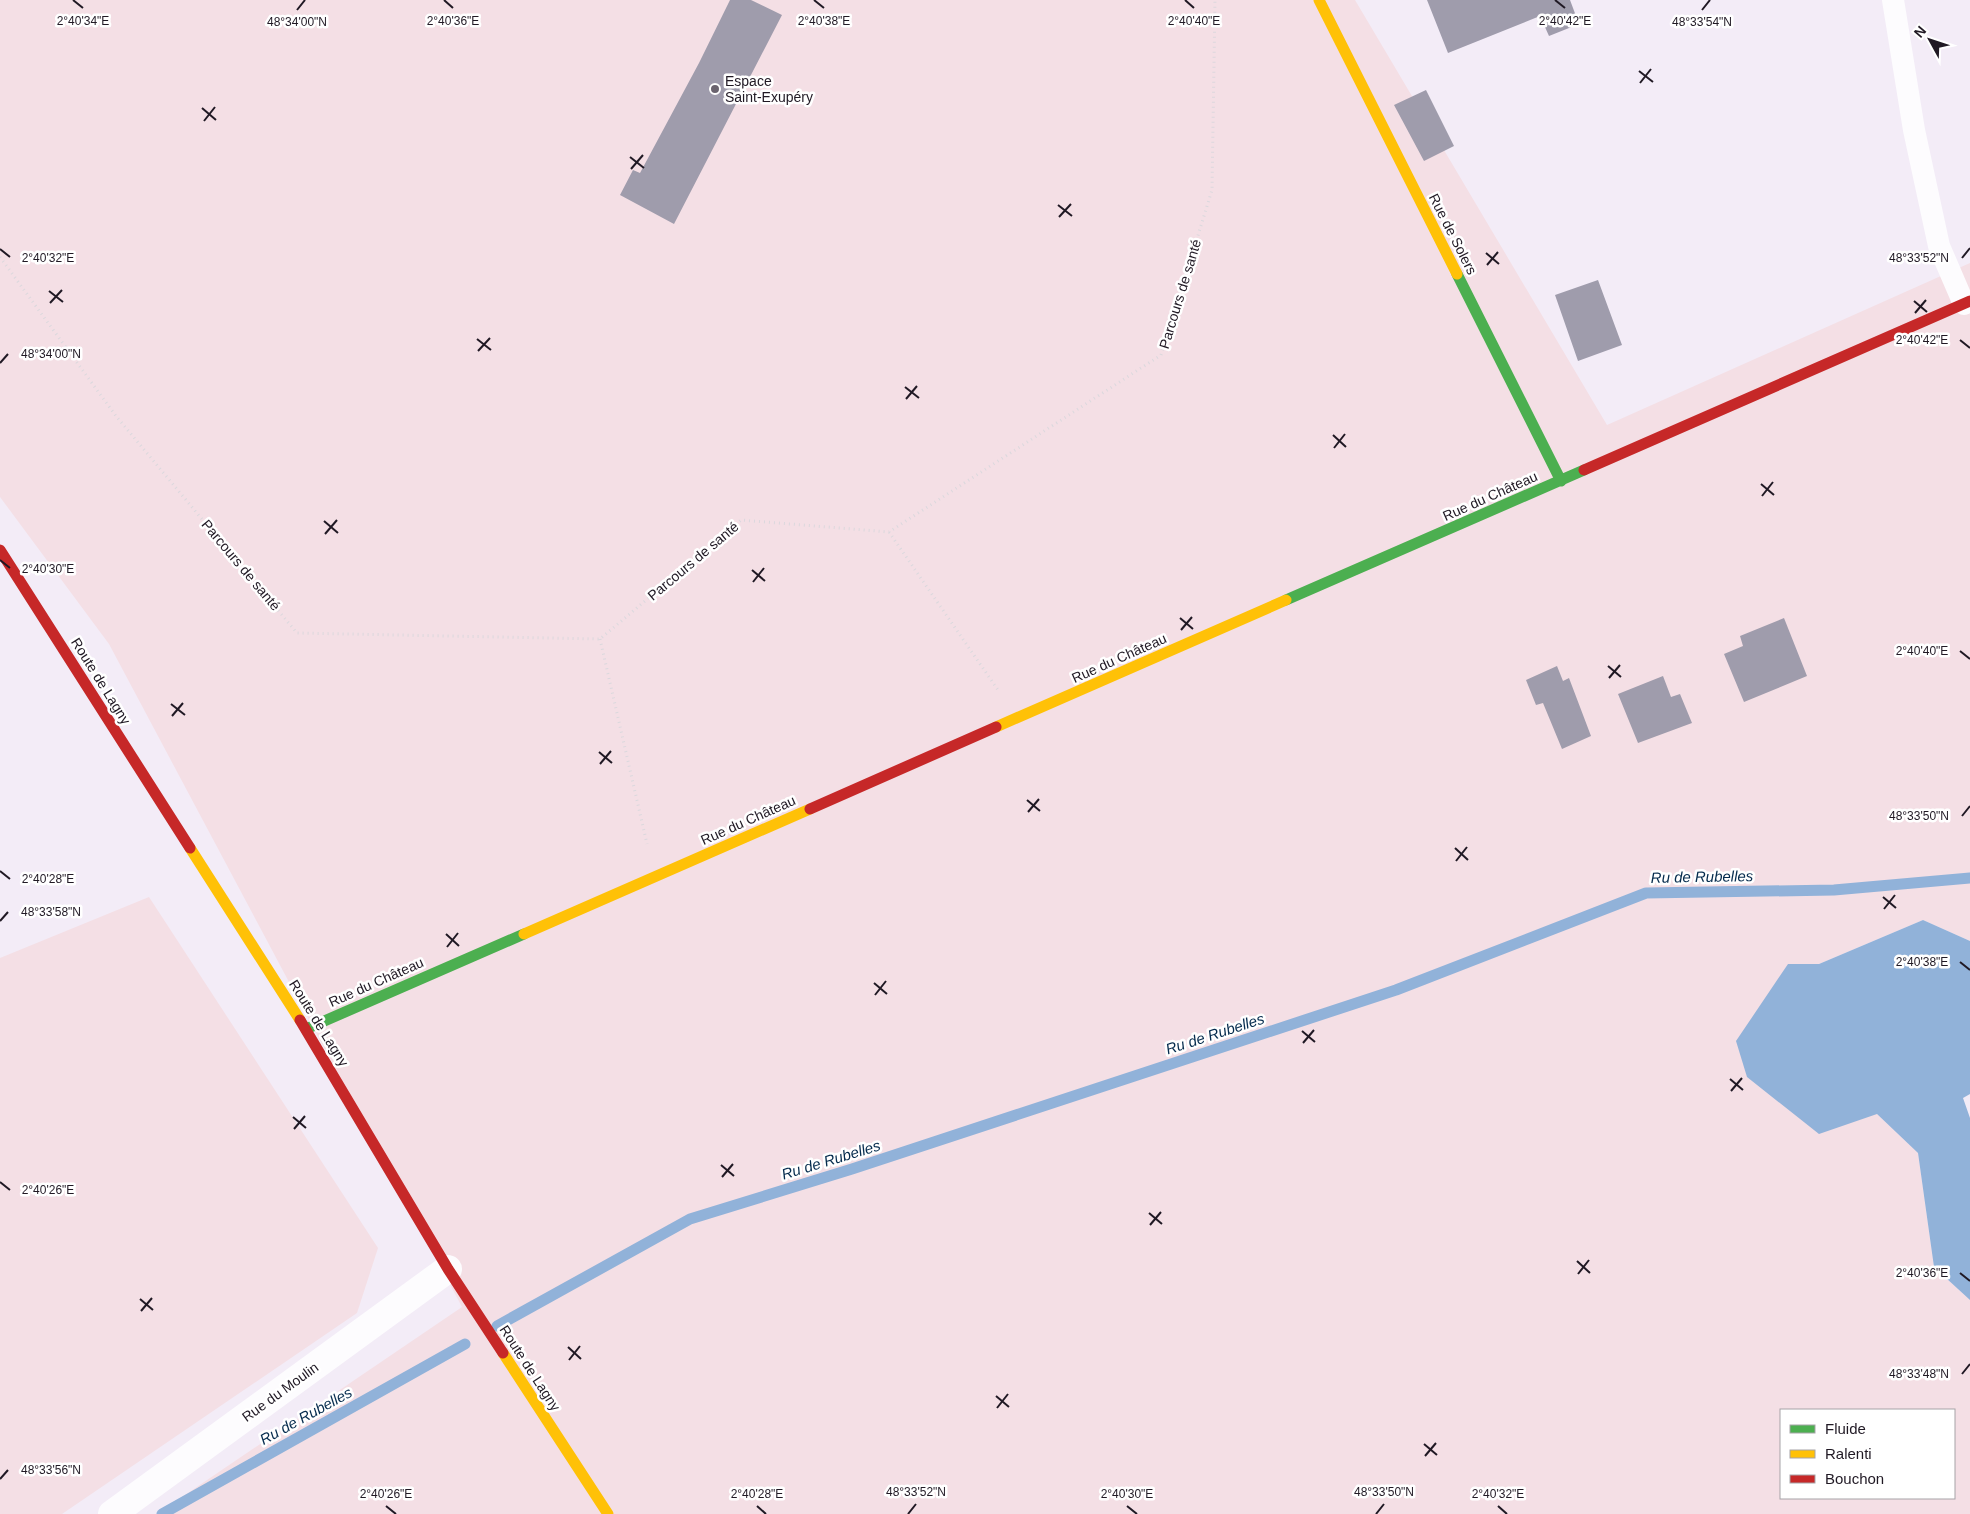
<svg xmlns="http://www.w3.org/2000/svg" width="1970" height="1514" viewBox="0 0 1970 1514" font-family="Arial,sans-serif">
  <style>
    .green { fill: #f4dfe5; fill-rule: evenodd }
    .water { fill: #91b2d9 }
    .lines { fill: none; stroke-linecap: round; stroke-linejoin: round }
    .stream { stroke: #91b2d9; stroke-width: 11 }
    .building { fill: #9f9cac }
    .path { stroke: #dbd8dd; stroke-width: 3; stroke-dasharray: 1 4; stroke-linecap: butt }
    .lane { stroke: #fdfcfe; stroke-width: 22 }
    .street { stroke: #fdfcfe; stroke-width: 28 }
    .fast { stroke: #4caf50; stroke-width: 11 }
    .slow { stroke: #ffc107; stroke-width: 11 }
    .jam { stroke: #c62828; stroke-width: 11 }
    .ticks { fill: none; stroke: #201924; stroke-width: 2 }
    .poi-dot { fill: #6a636e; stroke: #fff; stroke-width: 2 }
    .labels { text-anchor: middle; stroke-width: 5; stroke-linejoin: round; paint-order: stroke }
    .poi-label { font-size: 14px; fill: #201924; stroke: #fff; text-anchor: start }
    .street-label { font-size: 14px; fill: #201924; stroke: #fff }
    .water-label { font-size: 15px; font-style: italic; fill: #052b4d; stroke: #fff }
    .ticks-label { font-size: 12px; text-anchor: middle; fill: #201924; stroke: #fff; stroke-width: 5; stroke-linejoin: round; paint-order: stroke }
  </style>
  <rect width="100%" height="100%" fill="#f3ecf7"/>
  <path class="green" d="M0,0H1355L1607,425L1970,263V941L1923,920L1819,964H1788L1877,1114L1918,1153L1934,1267L1970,1300V1514H157L462,1307L109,644L0,497ZM1781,1410H1954V1498H1781Z
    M149,897L378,1248L357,1313L62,1514H0V958Z"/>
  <path class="water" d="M1923,920L1970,941V1094L1963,1098L1970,1118V1300L1934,1267L1918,1153L1877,1114L1819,1134L1747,1077L1736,1041L1788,964H1819Z"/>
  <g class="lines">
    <path class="stream" d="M497,1326L690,1219L852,1169L1396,990L1646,893L1834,890L1970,878
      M162,1514L465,1344"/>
  </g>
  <path class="building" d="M730,0H751L782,15L674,224L620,195L633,170L640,173L699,63Z
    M1427,0H1570L1579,24L1549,36L1540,16L1448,53Z
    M1426,90L1454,146L1424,161L1394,105Z
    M1598,280L1622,345L1578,361L1555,295Z
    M1784,618L1807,676L1744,702L1724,654L1743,646L1740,636Z
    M1557,666L1563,681L1569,678L1591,736L1562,749L1543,703L1536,705L1526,680Z
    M1663,676L1671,697L1680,694L1692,723L1638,743L1618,694Z"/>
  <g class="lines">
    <path class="path" d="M0,257L116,416L297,633L600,639L741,520L889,532L1161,355L1212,190L1215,0
      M889,532L998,690
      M600,639L647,844"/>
    <path class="lane" d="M1893,0L1914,130L1939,246L1964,304"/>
    <path class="street" d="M112,1514L448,1269"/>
    <path class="fast" d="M1457,274L1561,481
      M1286,600L1584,470
      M306,1029L524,934"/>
    <path class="slow" d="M1319,0L1457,274
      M996,727L1286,600
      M190,848L300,1020
      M524,934L810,809
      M503,1353L608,1514"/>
    <path class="jam" d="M1584,470L1970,301
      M0,550L190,848
      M810,809L996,727
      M300,1020L448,1269L503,1353"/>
  </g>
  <path class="ticks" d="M73,0L83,8M444,0L453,8M814,0L824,8M1185,0L1194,8M1555,0L1565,8M297,10L305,0M1702,10L1710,0M1639,71L1653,82M1640,83L1651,69M202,108L216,120M204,121L215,107M630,157L644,168M631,169L643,155M1058,205L1072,216M1059,217L1071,204M0,249L10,257M1486,253L1499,264M1962,258L1970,248M1487,265L1498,252M49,291L63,302M1914,301L1927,312M50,303L62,290M1915,313L1926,300M477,339L491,350M1960,340L1970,348M478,351L490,338M0,363L8,354M905,387L919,398M906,399L917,386M1333,435L1346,447M1334,448L1345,434M1761,484L1774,495M1762,496L1773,482M324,521L338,533M325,534L337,520M0,560L10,568M752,570L765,581M753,582L764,568M1180,618L1193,629M1181,630L1192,617M1960,651L1970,659M1608,666L1621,677M1609,678L1620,665M171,704L185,715M172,716L183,703M599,752L612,763M600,764L611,751M1027,800L1040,811M1028,812L1039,799M1962,816L1970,806M1455,848L1468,860M1456,861L1467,847M0,871L10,879M1883,897L1896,908M1884,909L1895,895M0,921L8,912M446,934L459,946M447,947L458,933M1960,962L1970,970M874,983L887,994M875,995L886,981M1302,1031L1315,1042M1303,1043L1314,1030M1730,1079L1743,1090M1731,1091L1742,1078M293,1117L306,1128M294,1129L305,1116M721,1165L734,1176M722,1177L733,1164M0,1182L10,1190M1149,1213L1162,1224M1150,1225L1161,1212M1577,1261L1590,1273M1960,1273L1970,1281M1578,1274L1589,1260M140,1299L153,1310M141,1311L152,1298M568,1347L581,1359M569,1360L580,1346M1962,1374L1970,1364M996,1396L1009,1407M997,1408L1008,1394M1424,1444L1437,1455M1425,1456L1436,1443M0,1479L8,1470M386,1506L396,1514M757,1506L766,1514M1127,1506L1137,1514M1498,1506L1507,1514M908,1514L916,1504M1376,1514L1384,1504"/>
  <circle class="poi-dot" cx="715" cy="89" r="5"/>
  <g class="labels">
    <g class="poi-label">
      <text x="725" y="86">Espace<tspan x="725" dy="16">Saint-Exupéry</tspan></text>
    </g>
    <g class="street-label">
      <text transform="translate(1453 234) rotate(63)" y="5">Rue de Solers</text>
      <text transform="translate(1180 294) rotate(-73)" y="5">Parcours de santé</text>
      <text transform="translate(1490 496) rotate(-24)" y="5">Rue du Château</text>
      <text transform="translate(693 561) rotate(-40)" y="5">Parcours de santé</text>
      <text transform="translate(241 565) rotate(50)" y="5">Parcours de santé</text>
      <text transform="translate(1119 658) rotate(-24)" y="5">Rue du Château</text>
      <text transform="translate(101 681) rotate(58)" y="5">Route de Lagny</text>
      <text transform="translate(748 820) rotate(-24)" y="5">Rue du Château</text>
      <text transform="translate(376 982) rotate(-24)" y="5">Rue du Château</text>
      <text transform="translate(319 1023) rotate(58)" y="5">Route de Lagny</text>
      <text transform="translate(530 1368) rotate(57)" y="5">Route de Lagny</text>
      <text transform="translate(280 1392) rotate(-36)" y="5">Rue du Moulin</text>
    </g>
    <g class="water-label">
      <text transform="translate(1702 877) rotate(-1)" y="5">Ru de Rubelles</text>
      <text transform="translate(1215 1034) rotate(-18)" y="5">Ru de Rubelles</text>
      <text transform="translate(831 1160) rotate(-17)" y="5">Ru de Rubelles</text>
      <text transform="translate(306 1416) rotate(-29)" y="5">Ru de Rubelles</text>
    </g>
  </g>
  <g class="ticks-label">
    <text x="453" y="25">2°40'36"E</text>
    <text x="1565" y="25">2°40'42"E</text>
    <text x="83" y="25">2°40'34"E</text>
    <text x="824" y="25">2°40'38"E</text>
    <text x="1194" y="25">2°40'40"E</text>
    <text x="297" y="26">48°34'00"N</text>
    <text x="1702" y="26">48°33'54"N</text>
    <text x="48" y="262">2°40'32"E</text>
    <text x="1919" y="262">48°33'52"N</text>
    <text x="1922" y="344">2°40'42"E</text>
    <text x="51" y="358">48°34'00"N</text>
    <text x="48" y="573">2°40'30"E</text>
    <text x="1922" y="655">2°40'40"E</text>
    <text x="1919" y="820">48°33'50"N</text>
    <text x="48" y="883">2°40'28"E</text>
    <text x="51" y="916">48°33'58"N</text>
    <text x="1922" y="966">2°40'38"E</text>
    <text x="48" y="1194">2°40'26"E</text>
    <text x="1922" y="1277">2°40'36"E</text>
    <text x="1919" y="1378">48°33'48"N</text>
    <text x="51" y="1474">48°33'56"N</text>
    <text x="916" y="1496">48°33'52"N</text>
    <text x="1384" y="1496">48°33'50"N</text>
    <text x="386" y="1498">2°40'26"E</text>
    <text x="757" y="1498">2°40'28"E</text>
    <text x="1127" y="1498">2°40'30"E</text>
    <text x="1498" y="1498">2°40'32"E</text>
  </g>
  <rect x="1780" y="1409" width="175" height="90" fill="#ffffff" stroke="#a6a3a7"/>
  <rect x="1790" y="1425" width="25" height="8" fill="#4caf50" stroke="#a6a3a7"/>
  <text x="1825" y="1434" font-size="15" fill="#201924">Fluide</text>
  <rect x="1790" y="1450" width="25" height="8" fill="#ffc107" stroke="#a6a3a7"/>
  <text x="1825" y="1459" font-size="15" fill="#201924">Ralenti</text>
  <rect x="1790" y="1475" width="25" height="8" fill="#c62828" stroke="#a6a3a7"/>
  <text x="1825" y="1484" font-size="15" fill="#201924">Bouchon</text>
  <g transform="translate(1930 40) rotate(310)" stroke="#ffffff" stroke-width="4" paint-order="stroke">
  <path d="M0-4L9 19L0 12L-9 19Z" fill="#201924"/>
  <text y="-8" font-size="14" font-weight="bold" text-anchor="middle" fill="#201924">N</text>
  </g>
</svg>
